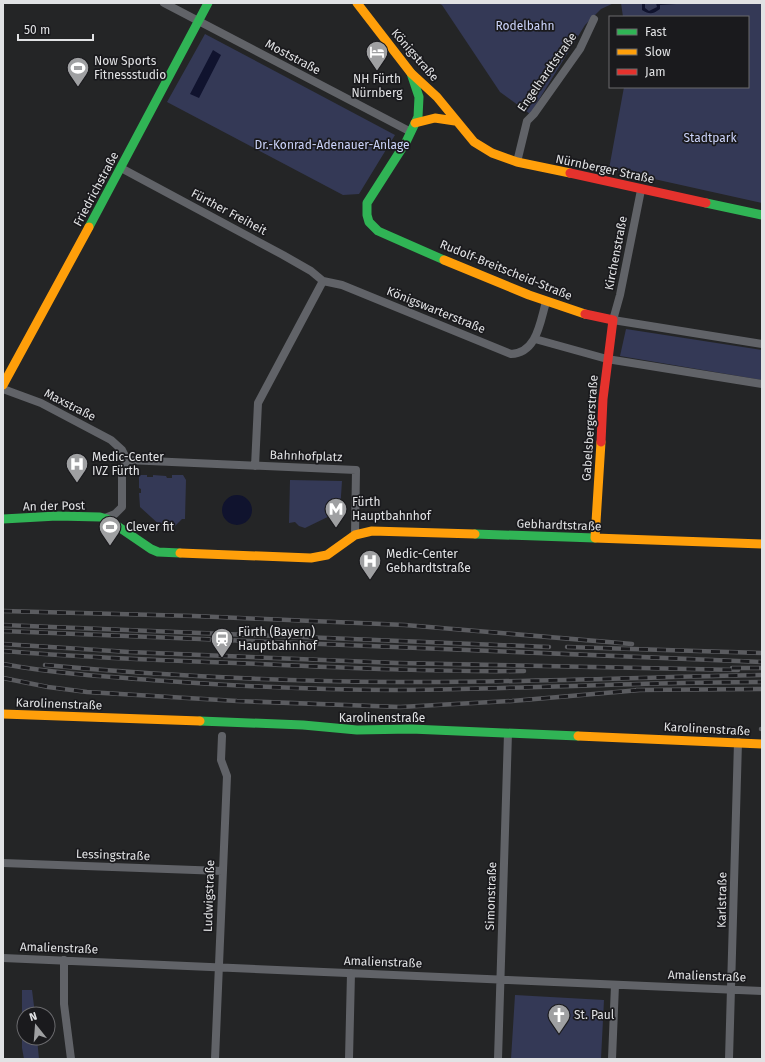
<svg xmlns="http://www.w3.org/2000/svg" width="765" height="1062" viewBox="0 0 765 1062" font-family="'Fira Sans',sans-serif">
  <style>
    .green { fill: #343956 }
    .water { fill: #10132e }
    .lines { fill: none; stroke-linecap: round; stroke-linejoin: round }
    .street { stroke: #616368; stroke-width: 8 }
    .fast { stroke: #30b455; stroke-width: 9 }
    .slow { stroke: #ff9f0a; stroke-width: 9 }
    .jam { stroke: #e5322d; stroke-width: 9 }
    .rail-casing { stroke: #5b5c60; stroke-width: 4.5 }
    .rail { stroke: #1a1a1d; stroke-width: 3; stroke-dasharray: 9; stroke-linecap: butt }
    .labels { text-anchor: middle; stroke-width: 3.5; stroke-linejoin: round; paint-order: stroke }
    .park-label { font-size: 12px; fill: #ccd4fb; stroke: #1a1a1d }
    .street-label { font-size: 12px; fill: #e1e2e4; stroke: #1a1a1d }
    .poi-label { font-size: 12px; fill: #e1e2e4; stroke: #1a1a1d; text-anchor: start }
  </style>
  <rect width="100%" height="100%" fill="#242526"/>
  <path class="green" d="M438,3H614L601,9L585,25L530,114L500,92L442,5Z
    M621,3H762V203L609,169L624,87H748V17H623Z
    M205,34L395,135L359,194L343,195L167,102Z
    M626,329L762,350V380L620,356Z
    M141,475H147V477H153V475L166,476L167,478H172V475H183L186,480L185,519H182L174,527H162L140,507L139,493H141V489L139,488V476Z
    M290,480L342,481L340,511L305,528L299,526L295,522L289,523Z
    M22,990H32L35,1014H24V1038H37L39,1059H24L22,1048Z
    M515,995L604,1000L601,1059H511Z"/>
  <path class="water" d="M645,3V8L649,11L657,7L656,3H692L660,5V9C653,14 650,15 642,10V4Z
    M213,50L221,55L199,98L190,94Z
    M222 510a15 15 0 1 1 30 0a15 15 0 1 1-30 0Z"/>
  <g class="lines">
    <path class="street" d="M164,3L411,132
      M517,162L527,121L534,114L580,49L594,19
      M121,168L283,255L311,271L323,281
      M641,190L620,295L613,320L762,344
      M323,281L342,285L511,354C537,353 540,322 546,302
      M535,339L607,359L762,384
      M3,389L41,403L111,440L122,450L127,460
      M127,460L356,470L355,535
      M255,466L258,403L323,281
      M105,518L115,514L122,507V470L127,460
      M3,863L222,871
      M3,958L762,991
      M64,960V1004L71,1059
      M215,1059L227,776L221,760L222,736
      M349,1059L351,973
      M498,1059L508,733
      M612,1059L615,985
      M729,1059L738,742"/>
    <path class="fast" d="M411,73L419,97L418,117L406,142L367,203V215L369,222L378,231L444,260
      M706,203L762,215
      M89,227L208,3
      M3,519L57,516L100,517L107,519L151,549L158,552L180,553
      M475,534L595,538
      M200,721L303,725L357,730L411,729L578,736"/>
    <path class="slow" d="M357,3L411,73L437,97L474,142L492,153L517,162L570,173
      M415,123L435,118L455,121
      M444,260L529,295L585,314
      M3,385L89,227
      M601,442L595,538L762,544
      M180,553L311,558L327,555L355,535L372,531L475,534
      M3,714L200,721
      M578,736L762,744"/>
    <path class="jam" d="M570,173L706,203
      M585,314L613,320L603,399L601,442"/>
    <g class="rail-casing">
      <path id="rail" d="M3,611L194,616L405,625L632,644
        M3,625L549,647
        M3,631L762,662
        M3,644L129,652L397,663L738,670
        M567,647L762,653
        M3,651C89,658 175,661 260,664C348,668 436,672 524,671
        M3,664C57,674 112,677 166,681C264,688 362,692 460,689C561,687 661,682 762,682
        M45,665C162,676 280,681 398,682C519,683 641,677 762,675
        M732,668H762
        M3,678L48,687L87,692L237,701L400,707L512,701L640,690
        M636,690L762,689
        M761,729H762"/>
    </g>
    <use href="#rail" class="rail"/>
  </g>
  <defs>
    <g id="hotel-pin" transform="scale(1.15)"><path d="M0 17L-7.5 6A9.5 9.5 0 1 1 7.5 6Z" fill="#9fa0a2" stroke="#1a1a1d"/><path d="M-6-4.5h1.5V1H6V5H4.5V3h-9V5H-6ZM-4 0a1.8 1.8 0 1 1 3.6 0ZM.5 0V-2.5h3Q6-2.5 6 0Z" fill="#fff"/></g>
    <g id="stadium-pin" transform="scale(1.15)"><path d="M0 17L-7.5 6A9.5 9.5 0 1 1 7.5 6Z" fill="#9fa0a2" stroke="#1a1a1d"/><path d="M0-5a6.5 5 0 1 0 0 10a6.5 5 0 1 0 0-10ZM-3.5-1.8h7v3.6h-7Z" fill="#fff"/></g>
    <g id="hospital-pin" transform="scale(1.15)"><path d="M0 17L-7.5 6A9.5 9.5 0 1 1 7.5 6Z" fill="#9fa0a2" stroke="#1a1a1d"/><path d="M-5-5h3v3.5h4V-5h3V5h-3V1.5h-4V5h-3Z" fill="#fff"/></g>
    <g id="metro-pin" transform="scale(1.15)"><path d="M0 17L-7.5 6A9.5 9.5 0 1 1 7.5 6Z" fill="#9fa0a2" stroke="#1a1a1d"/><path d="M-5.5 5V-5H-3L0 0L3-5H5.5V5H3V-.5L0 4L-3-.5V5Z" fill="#fff"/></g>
    <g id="station-pin" transform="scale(1.15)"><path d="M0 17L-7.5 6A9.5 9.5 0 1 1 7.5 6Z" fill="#9fa0a2" stroke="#1a1a1d"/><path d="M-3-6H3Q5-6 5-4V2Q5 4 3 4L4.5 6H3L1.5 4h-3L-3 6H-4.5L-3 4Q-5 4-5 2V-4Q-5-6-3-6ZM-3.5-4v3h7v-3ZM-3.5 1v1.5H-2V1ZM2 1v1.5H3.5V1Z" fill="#fff"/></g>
    <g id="church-pin" transform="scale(1.15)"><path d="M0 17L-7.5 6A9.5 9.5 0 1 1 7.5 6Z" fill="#9fa0a2" stroke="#1a1a1d"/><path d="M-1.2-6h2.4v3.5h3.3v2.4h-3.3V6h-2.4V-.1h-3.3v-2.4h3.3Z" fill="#fff"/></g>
  </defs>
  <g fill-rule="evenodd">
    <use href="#hotel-pin" x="377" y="52"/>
    <use href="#stadium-pin" x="78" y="68"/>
    <use href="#hospital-pin" x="77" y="464"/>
    <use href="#metro-pin" x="336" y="509"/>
    <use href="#stadium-pin" x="110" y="527"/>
    <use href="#hospital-pin" x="370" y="561"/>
    <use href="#station-pin" x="222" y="639"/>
    <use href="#church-pin" x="559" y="1015"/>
  </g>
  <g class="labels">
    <g class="park-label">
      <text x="525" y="30">Rodelbahn</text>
      <text x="710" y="142">Stadtpark</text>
      <text x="332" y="149">Dr.-Konrad-Adenauer-Anlage</text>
    </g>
    <g class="street-label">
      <text transform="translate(415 55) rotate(49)" y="4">Königstraße</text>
      <text transform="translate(293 57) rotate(28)" y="4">Moststraße</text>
      <text transform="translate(547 72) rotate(-55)" y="4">Engelhardtstraße</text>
      <text transform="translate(605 169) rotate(12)" y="4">Nürnberger Straße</text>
      <text transform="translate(96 189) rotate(-62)" y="4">Friedrichstraße</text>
      <text transform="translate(229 212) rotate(28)" y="4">Fürther Freiheit</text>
      <text transform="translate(616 253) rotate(-79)" y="4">Kirchenstraße</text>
      <text transform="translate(506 270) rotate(22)" y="4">Rudolf-Breitscheid-Straße</text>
      <text transform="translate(436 310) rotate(22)" y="4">Königswarterstraße</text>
      <text transform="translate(70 405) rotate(27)" y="4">Maxstraße</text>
      <text transform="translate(590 428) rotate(-86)" y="4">Gabelsbergerstraße</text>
      <text transform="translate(306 456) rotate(2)" y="4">Bahnhofplatz</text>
      <text transform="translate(54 506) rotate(-1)" y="4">An der Post</text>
      <text transform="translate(559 525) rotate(2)" y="4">Gebhardtstraße</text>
      <text transform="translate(59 704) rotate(2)" y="4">Karolinenstraße</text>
      <text x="382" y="722">Karolinenstraße</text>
      <text transform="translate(707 729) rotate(3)" y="4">Karolinenstraße</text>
      <text transform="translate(113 855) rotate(2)" y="4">Lessingstraße</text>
      <text transform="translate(209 896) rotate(-88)" y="4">Ludwigstraße</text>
      <text transform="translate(491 896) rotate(-88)" y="4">Simonstraße</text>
      <text transform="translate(722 900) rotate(-89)" y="4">Karlstraße</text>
      <text transform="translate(59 948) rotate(2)" y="4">Amalienstraße</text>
      <text transform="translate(383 962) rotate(2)" y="4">Amalienstraße</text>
      <text transform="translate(707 976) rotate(2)" y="4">Amalienstraße</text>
    </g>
    <g class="poi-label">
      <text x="94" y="65">Now Sports<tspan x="94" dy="14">Fitnessstudio</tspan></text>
      <text x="377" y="83" text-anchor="middle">NH Fürth<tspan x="377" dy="14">Nürnberg</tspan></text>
      <text x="92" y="461">Medic-Center<tspan x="92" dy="14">IVZ Fürth</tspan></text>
      <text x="352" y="506">Fürth<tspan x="352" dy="14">Hauptbahnhof</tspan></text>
      <text x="126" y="531">Clever fit</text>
      <text x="386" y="558">Medic-Center<tspan x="386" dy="14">Gebhardtstraße</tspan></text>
      <text x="238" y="636">Fürth (Bayern)<tspan x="238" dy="14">Hauptbahnhof</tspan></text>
      <text x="574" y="1019">St. Paul</text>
    </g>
  </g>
  <rect width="765" height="1062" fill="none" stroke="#e1e2e4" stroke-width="8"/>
  <rect x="609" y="16" width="140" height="72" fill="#1a1a1d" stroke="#6a6a6d"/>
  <rect x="617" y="29" width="20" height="6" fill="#30b455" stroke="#6a6a6d"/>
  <text x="645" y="36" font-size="12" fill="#e1e2e4">Fast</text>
  <rect x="617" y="49" width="20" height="6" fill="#ff9f0a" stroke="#6a6a6d"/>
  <text x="645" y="56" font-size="12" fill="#e1e2e4">Slow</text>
  <rect x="617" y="69" width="20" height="6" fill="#e5322d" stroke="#6a6a6d"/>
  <text x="645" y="76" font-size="12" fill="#e1e2e4">Jam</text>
  <g transform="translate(36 1026) rotate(343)"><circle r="19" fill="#1a1a1d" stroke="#6a6a6d"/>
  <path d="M0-3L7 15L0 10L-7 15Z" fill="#9fa0a2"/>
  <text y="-6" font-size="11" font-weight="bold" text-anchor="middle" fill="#e1e2e4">N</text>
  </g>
  <path d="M18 34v6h75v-6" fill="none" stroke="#e1e2e4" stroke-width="2"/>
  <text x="24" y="34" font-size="12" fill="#e1e2e4" stroke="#1a1a1d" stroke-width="3" paint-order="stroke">50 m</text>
</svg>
